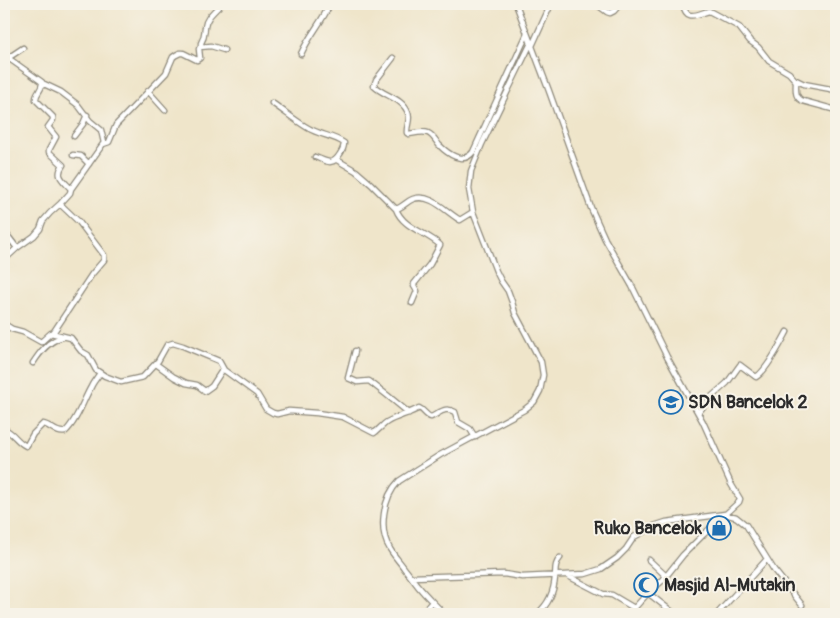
<svg xmlns="http://www.w3.org/2000/svg" width="840" height="618" viewBox="0 0 840 618" font-family="Pangolin,sans-serif">
  <style>
    .lines { fill: none; stroke-linecap: round; stroke-linejoin: round }
    .minor-casing { stroke: #8d887a; stroke-width: 7 }
    .minor { stroke: #fff; stroke-width: 4.5 }
    .labels { text-anchor: middle; stroke-width: 4; stroke-linejoin: round; paint-order: stroke }
    .poi-label { font-size: 18px; font-weight: bold; fill: #2b2b2b; stroke: #f7f3e8; text-anchor: start }
  </style>
  <rect width="100%" height="100%" fill="#f7f3e8"/>
  <filter id="ink" filterUnits="userSpaceOnUse"><feTurbulence type="fractalNoise" baseFrequency=".02" numOctaves="2"/><feDisplacementMap in="SourceGraphic" scale="10" xChannelSelector="R" yChannelSelector="G"/><feConvolveMatrix kernelMatrix="1 2 1 2 8 2 1 2 1" color-interpolation-filters="sRGB"/></filter>
  <filter id="wash" filterUnits="userSpaceOnUse"><feTurbulence type="fractalNoise" baseFrequency=".0096" numOctaves="4" result="noise"/><feDisplacementMap in="SourceGraphic" scale="20" xChannelSelector="R" yChannelSelector="G"/><feGaussianBlur stdDeviation="1.12" result="paint"/><feColorMatrix in="noise" values="0 0 0 0 0 0 0 0 0 0 0 0 0 0 0 0 0 1.4 0 .05"/><feComposite in="paint" operator="in"/></filter>
  <g filter="url(#wash)">
    <rect width="100%" height="100%" fill="#efe5ca"/>
  </g>
  <g filter="url(#ink)">
    <g class="lines">
      <g class="minor-casing">
        <path id="minor" d="M516,4L549,91L591,208L605,239L632,286L667,357L703,422L731,484L740,499L739,502L704,534L683,555L663,580L648,593L675,614
          M596,4L607,12L610,13L614,11L620,4
          M683,4C686,22 697,14 709,11L739,27L750,41L758,47L769,61L789,73L796,81C796,90 794,97 803,101L836,110
          M201,46V43C205,36 204,35 205,27C206,17 215,11 221,4
          M532,46L551,4
          M301,54C309,36 322,22 330,4
          M4,55L42,82C43,90 35,93 36,100L53,117V120L48,127L56,137L49,150V152L63,165C55,176 63,180 71,189L70,193L60,204L79,222L104,255V260L92,274L53,333
          M8,58L23,48
          M393,58L376,80L374,86C384,96 403,98 408,113C411,119 406,126 407,133L409,134C415,133 423,131 428,133C433,135 436,141 439,145C448,154 463,165 473,152L527,34
          M796,80L804,84L836,90
          M42,83L61,92L78,105L90,121L101,130L104,143
          M148,91L165,110
          M272,103C284,111 296,121 308,128C320,135 334,136 344,143C344,148 342,151 340,154C332,167 326,161 315,157
          M74,136L83,124L87,115
          M73,155L81,156L89,164
          M337,160L356,171L371,184L396,209C403,207 407,201 413,199C431,193 446,212 460,220L473,212
          M71,189L103,144L109,142L116,125L166,73L173,57L176,55L180,53H183L197,60L200,58L199,49L200,47L211,46L224,50
          M396,209C403,228 426,232 440,245L430,264L414,284V286L417,291L412,303
          M4,231L17,248L34,236L40,229L43,221L50,213L60,204
          M4,260L17,248
          M4,324L12,329L23,332L41,342L51,333L71,338L81,351L88,355L96,370L105,376L121,382L143,377L158,361L167,345L173,343L183,346L219,361L224,370L257,394L266,409L273,413L277,414L289,411L317,413L343,417L374,433C379,430 382,425 387,422C397,416 409,414 419,408C424,410 426,416 431,417C440,413 445,406 455,412L458,422L470,429L475,437
          M355,351L348,378L357,382L369,381L387,395L409,413
          M33,363C40,352 49,340 63,337
          M156,364L174,377L186,383L197,385L205,391L212,386L223,369
          M698,413L710,398L727,383L740,365L756,377C766,372 781,343 787,332
          M4,429C13,432 17,442 26,446L27,445L33,434L43,424C51,425 56,434 65,432C77,421 83,401 91,387C93,382 97,378 100,373
          M649,560L666,576
          M568,576L603,594L612,595L634,608
          M412,577L504,574L522,577L585,574L601,569L617,558L626,549L634,537L654,526L666,522L725,514L736,517L746,525L774,570L802,605
          M421,614L432,602
          M444,614C436,605 426,596 418,586C413,580 409,574 404,568C400,562 394,556 390,549C378,530 383,497 399,481L440,455L524,410L534,402L540,391L543,375L541,362L515,313L512,302L508,291L501,281L496,271L473,212L469,189L471,171L482,144L531,43
          M537,614C548,605 554,592 555,577C556,569 554,565 560,558
          M629,614L648,593
          M717,614L767,559"/>
      </g>
      <use href="#minor" class="minor"/>
    </g>
  </g>
  <defs>
    <g id="school-ring" transform="scale(1.25)"><circle r="9.5" fill="#f7f3e8" stroke="#1f6fb2" stroke-width="1.5"/><path d="M0-5L7-2L0 1L-7-2ZM-4 1L0 2.5L4 1V4Q0 6-4 4Z" fill="#1f6fb2"/></g>
    <g id="shop-ring" transform="scale(1.25)"><circle r="9.5" fill="#f7f3e8" stroke="#1f6fb2" stroke-width="1.5"/><path d="M-5-2.5h2.3a2.7 3.5 0 0 1 5.4 0H5L5.5 6h-11ZM-1.5-2.5h3a1.5 2.3 0 0 0-3 0Z" fill="#1f6fb2"/></g>
    <g id="mosque-ring" transform="scale(1.25)"><circle r="9.5" fill="#f7f3e8" stroke="#1f6fb2" stroke-width="1.5"/><path d="M3.5-4.9A6 6 0 1 0 3.5 4.9A5 5 0 1 1 3.5-4.9Z" fill="#1f6fb2"/></g>
  </defs>
  <g fill-rule="evenodd">
    <use href="#school-ring" x="671" y="402"/>
    <use href="#shop-ring" x="719" y="528"/>
    <use href="#mosque-ring" x="646" y="585"/>
  </g>
  <g class="labels">
    <g class="poi-label">
      <text x="688" y="408">SDN Bancelok 2</text>
      <text x="702" y="534" text-anchor="end">Ruko Bancelok</text>
      <text x="664" y="591">Masjid Al-Mutakin</text>
    </g>
  </g>
  <rect width="840" height="618" fill="none" stroke="#f7f3e8" stroke-width="20"/>
</svg>
